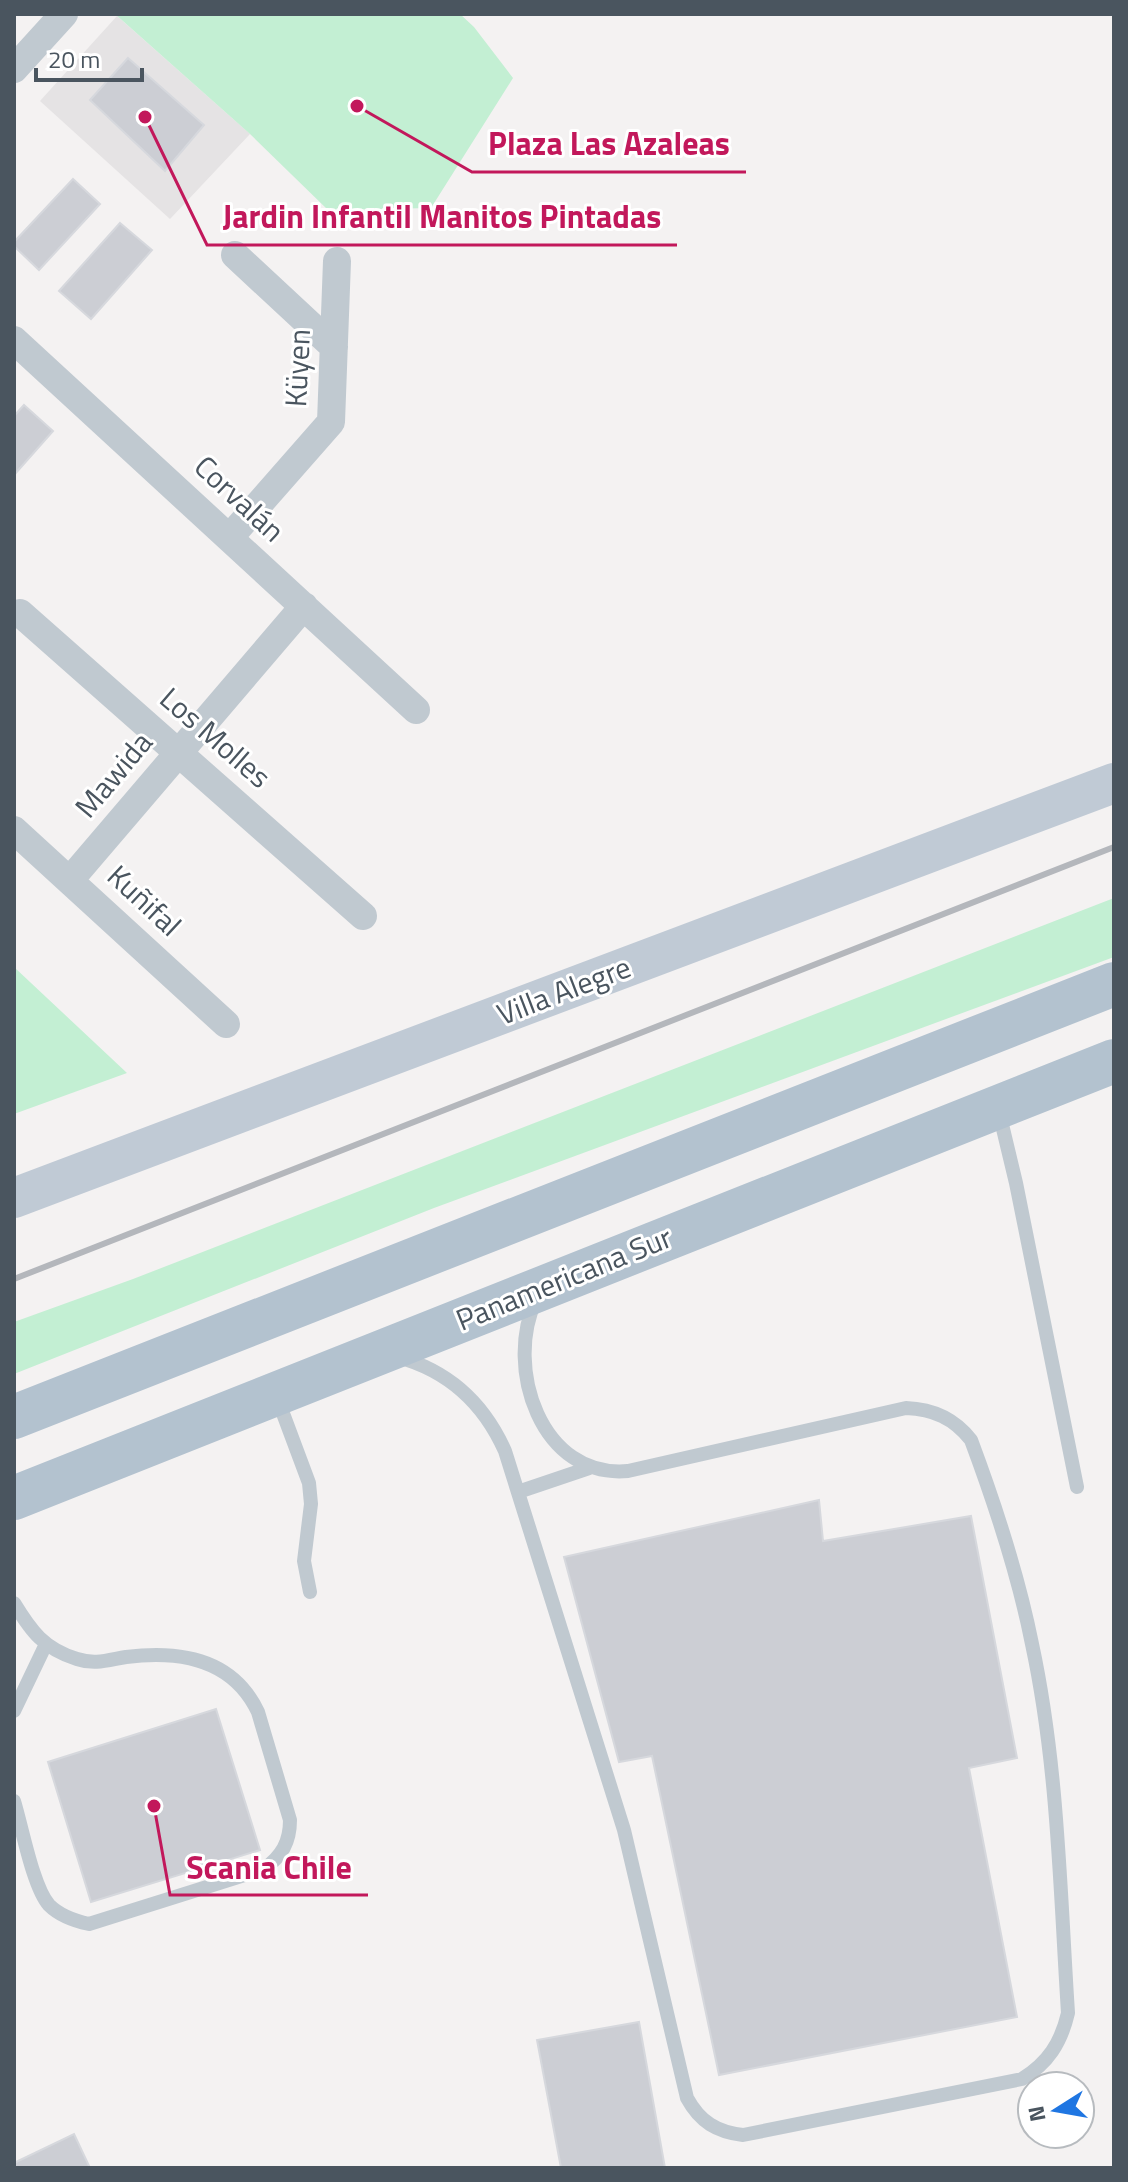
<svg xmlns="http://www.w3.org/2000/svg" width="1128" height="2182" viewBox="0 0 1128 2182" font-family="'Titillium Web',sans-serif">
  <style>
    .education { fill: #e5e3e4 }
    .green { fill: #c3efd3 }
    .building { fill: #ccced4; stroke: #d6d8dd; stroke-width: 2 }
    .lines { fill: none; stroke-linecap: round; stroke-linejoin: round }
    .lane { stroke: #c0c9d0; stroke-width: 14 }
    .street { stroke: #c0c9d0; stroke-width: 28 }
    .secondary { stroke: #c0cad5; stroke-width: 40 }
    .primary { stroke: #b3c2cf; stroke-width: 44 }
    .rail { stroke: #b4b7bc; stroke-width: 6 }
    .labels { text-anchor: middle; stroke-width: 6; stroke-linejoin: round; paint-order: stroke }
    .street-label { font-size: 30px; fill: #4a555f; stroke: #fff }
    .leader { fill: none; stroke: #c2185b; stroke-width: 3 }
    .callout-dot { fill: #c2185b; stroke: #fff; stroke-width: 3 }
    .callout-label { font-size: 32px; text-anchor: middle; font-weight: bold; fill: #c2185b; stroke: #fff; stroke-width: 6; stroke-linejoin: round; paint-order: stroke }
  </style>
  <rect width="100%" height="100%" fill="#f4f2f2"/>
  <path class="education" d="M117,16L250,134L170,219L40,101Z"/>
  <path class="green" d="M115,14H460L474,27L513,78L431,208L328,210L250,134Z
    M1114,898V957L434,1208L14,1374V1322L133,1279Z
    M14,967L127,1073L14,1114Z"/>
  <path class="building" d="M128,58L204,125L165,171L90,100Z
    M73,179L100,204L39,270L14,246V242Z
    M120,223L152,250L91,319L59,291Z
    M24,405L53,431L14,475V416Z
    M819,1500L823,1541L971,1516L1017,1758L969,1768L1017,2017L719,2075L652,1756L619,1762L564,1557Z
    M216,1709L260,1850L91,1902L48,1762Z
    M639,2022L665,2168H561L537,2040Z
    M74,2134L90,2168H14V2163Z"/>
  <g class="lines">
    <path class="lane" d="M999,1112L1016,1183L1077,1487
      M398,1357C449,1371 484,1404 505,1451L624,1830L687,2098C700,2122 717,2132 743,2135L1022,2079C1048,2063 1061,2043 1068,2013C1060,1890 1058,1765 1032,1644C1018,1573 996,1507 971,1440C954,1418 933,1409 906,1408L628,1471C541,1479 504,1367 536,1300
      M278,1400L309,1483L311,1504L304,1561L310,1592
      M518,1492L589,1468
      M14,1603C31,1631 44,1649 77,1659C95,1665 108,1660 126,1657C180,1650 233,1659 258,1712L290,1820C290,1842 282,1856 264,1869L89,1924C75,1921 60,1916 49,1905C33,1887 22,1827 14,1801
      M14,1711L46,1644"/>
    <path class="street" d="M14,69L64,14
      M235,255L334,347
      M14,340L416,710
      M230,537L331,422L337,261
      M20,613L363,916
      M14,830L226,1024
      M70,880L304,606"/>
    <path class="secondary" d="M14,1198L1114,783"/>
    <path class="primary" d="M14,1417L1114,984
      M14,1498L1114,1061"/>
    <path class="rail" d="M14,1279L1114,847"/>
  </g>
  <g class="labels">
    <g class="street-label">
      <text transform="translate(298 368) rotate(-87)" y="10">Küyen</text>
      <text transform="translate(239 499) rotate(43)" y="10">Corvalán</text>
      <text transform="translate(215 738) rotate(41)" y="10">Los Molles</text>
      <text transform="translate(114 775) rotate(-50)" y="10">Mawida</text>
      <text transform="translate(144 901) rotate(43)" y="10">Kuñifal</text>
      <text transform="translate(564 991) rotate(-21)" y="10">Villa Alegre</text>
      <text transform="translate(564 1279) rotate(-22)" y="10">Panamericana Sur</text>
    </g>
  </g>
  <path class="leader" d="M357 106L472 172H746M145 117L207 245H677M154 1806L170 1895H368"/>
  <g class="callout-dot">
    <circle cx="357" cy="106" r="8"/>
    <circle cx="145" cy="117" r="8"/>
    <circle cx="154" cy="1806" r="8"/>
  </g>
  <g class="callout-label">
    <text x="609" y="155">Plaza Las Azaleas</text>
    <text x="442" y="228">Jardin Infantil Manitos Pintadas</text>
    <text x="269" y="1879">Scania Chile</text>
  </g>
  <rect width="1128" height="2182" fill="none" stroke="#4a555f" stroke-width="32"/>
  <g transform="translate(1056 2110) rotate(259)"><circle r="38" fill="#ffffff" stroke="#b7bbbf" stroke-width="2"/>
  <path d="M0-6L14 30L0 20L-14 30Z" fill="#1f76e2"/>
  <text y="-12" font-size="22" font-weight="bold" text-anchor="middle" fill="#4a555f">N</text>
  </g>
  <path d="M36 68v12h106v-12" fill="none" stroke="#4a555f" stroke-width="4"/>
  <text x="48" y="68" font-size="24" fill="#4a555f" stroke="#ffffff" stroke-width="6" paint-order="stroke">20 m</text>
</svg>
